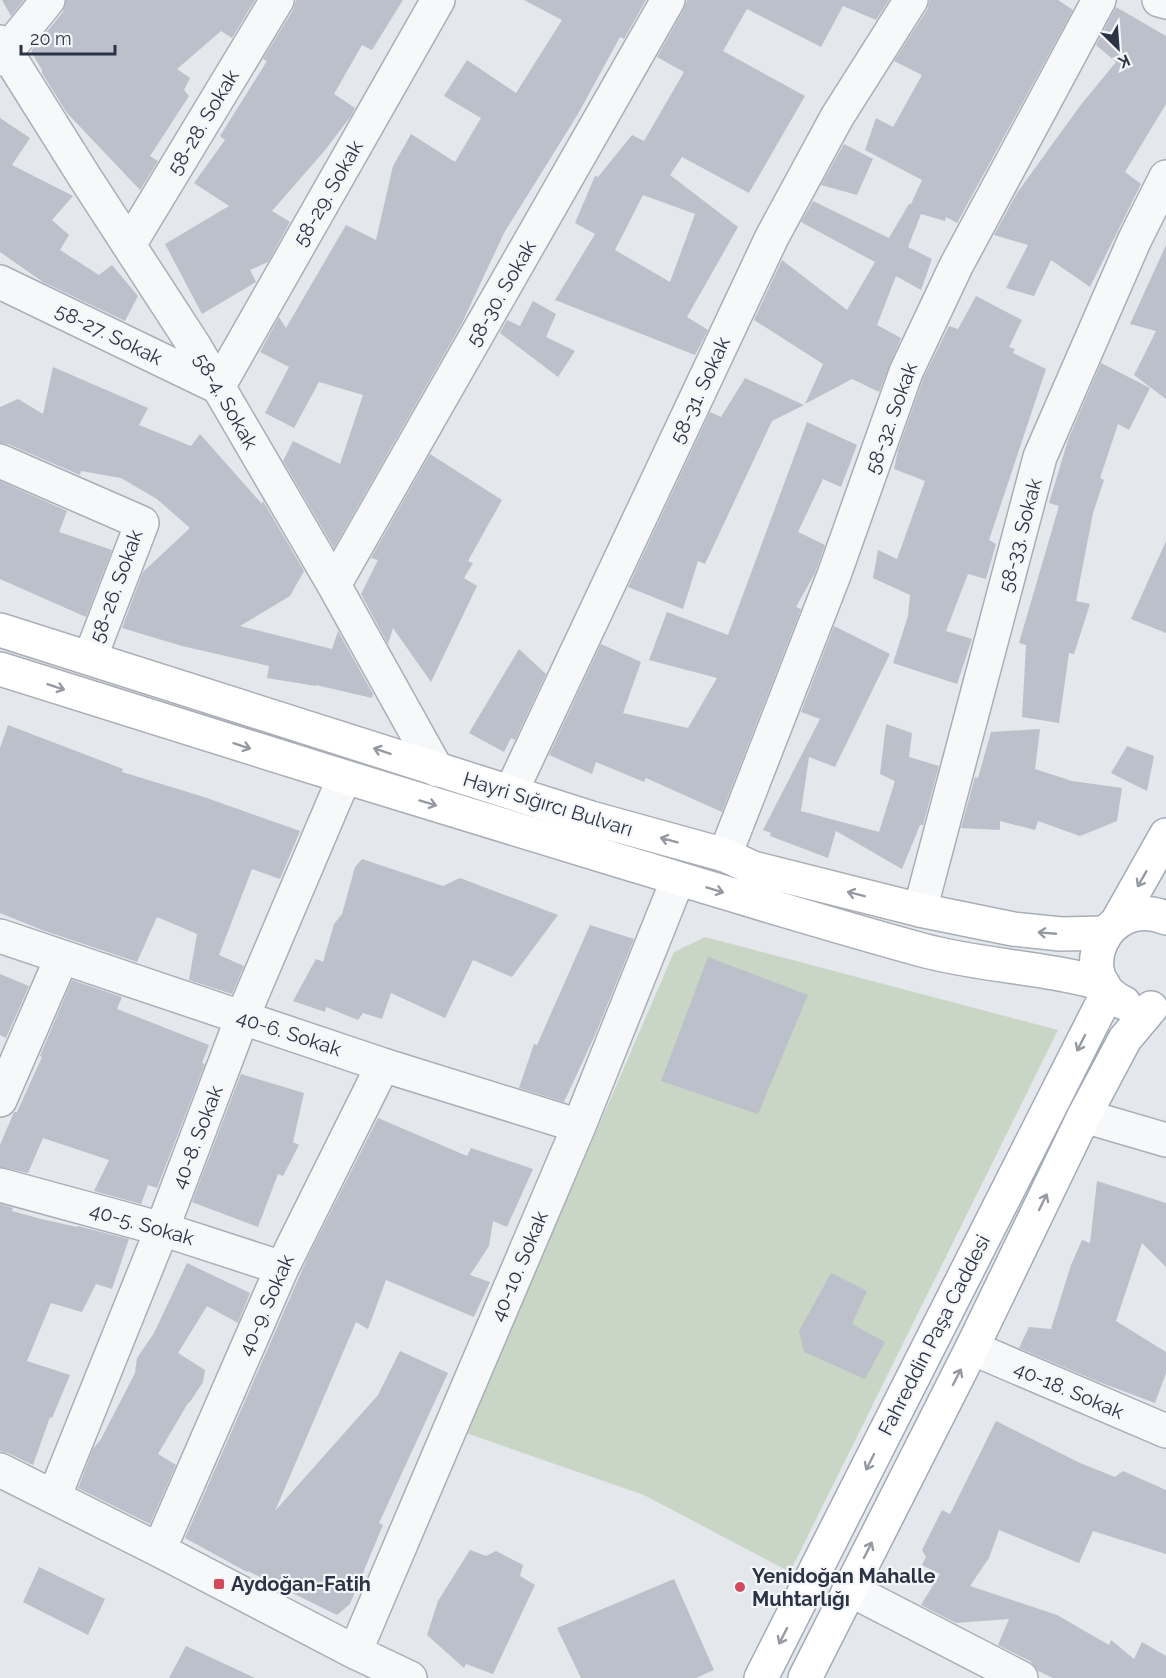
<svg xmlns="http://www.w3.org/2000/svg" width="1166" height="1678" viewBox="0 0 1166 1678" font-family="Raleway,sans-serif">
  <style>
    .green { fill: #c9d6c5 }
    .building { fill: #bbc0ca; fill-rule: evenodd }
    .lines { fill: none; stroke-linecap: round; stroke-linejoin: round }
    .street-casing { stroke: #a9aeb7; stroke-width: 36 }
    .secondary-casing { stroke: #a9aeb7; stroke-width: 36 }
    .primary-casing { stroke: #a3abb8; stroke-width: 36 }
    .street { stroke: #f7f8fa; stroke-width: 33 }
    .secondary { stroke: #fff; stroke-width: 33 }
    .primary { stroke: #fff; stroke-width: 33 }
    .oneway { stroke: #959aa2 }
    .poi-dot { fill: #d1495b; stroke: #f4f6f9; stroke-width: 2 }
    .labels { text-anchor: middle; stroke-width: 4.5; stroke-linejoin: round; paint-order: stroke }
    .street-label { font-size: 20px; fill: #2b3445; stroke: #f4f6f9 }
    .poi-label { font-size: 20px; font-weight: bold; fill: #2b3445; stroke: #f4f6f9; text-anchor: start }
  </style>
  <rect width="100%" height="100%" fill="#e4e7ec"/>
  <path class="green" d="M705,937L1058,1030L790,1572L644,1495L466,1433L674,952Z"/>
  <path class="building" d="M2,0H24L11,16Z
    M66,0H255L232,38L221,31L177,69L190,78L184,90L189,96L150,156L158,161L140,190L67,113L42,73V70L31,51L63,12Z
    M296,0H403L372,50L362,45L334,94L355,108L351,116L326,149L272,211L290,222L268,262L250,270L256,282L202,314L165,244L229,206L194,183L225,140L220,136L267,61L263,59L293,10Z
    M524,0H646L624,39L620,37L578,114L504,233L462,323L334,548L283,461L293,441L340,464L363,395L319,382L294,428L265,413L289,367L260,352L279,317L286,328L346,225L376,240L393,166L411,134L455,162L481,118L444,96L467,60L516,93L562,20Z
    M687,0H889L876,20L843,6L821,47L747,9L723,51L805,96L749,193L682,157L670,175L738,227L687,317L708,330L695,355L555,300L595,234L575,223L595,176L598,177L632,135L644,141L684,72L657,57L684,9ZM643,195L695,214L670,282L615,250Z
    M930,0H1058L1073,10L957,223L946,217L945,221L921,214L908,247L932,259L921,290L896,276L877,325L901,338L879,392L852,379L805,404L823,364L754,320L782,260L847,310L875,262L801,222L813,201L889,238L909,204H911L922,180L865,150L876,118L893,127L922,75L894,61L927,10Z
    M1116,7L1166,36V104L1125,172L1141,184L1090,287L1051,260L1034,296L1006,288L1028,245L994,235L1017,193L1080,106L1116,62L1096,45Z
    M0,118L30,138L12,165L73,196L52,220L69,235L60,250L99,275L112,265L138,296L125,321L43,282L0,252Z
    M844,144L873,159L857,195L821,185Z
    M1166,245V399L1134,375L1156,331L1130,324Z
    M976,296L1022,320L1009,347L1015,349L1013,353L1046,369L989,540L996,544L986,579L968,574L946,631L972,639L957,684L893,663L908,616L910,595L873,578L878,550L897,559L925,481L894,469L898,450L923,379L949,326L958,329Z
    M533,301L556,314L546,337L575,351L558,377L500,333L507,320L520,326Z
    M1101,363L1150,388L1129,430L1118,424L1100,478L1104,480L1093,513L1076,601L1090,604L1074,654L1069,653L1059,723L1022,717L1026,645L1019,643L1059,506L1049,503L1068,440Z
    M53,367L148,408L139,425L191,446L200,434L262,504L263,501L304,571L290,596L240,626L332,649L338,631L373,694L372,698L316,685V686L267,678L269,666L182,646L122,628L143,572L190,528L157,499L121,478L81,471L80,475L8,444L0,443V407L18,399L43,414Z
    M745,378L804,405L772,421L705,564L698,561L683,609L628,587L710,412L721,417Z
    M807,422L857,445L841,487L823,479L798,532L825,545L815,573L796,607L801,609L722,812L646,778L644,782L596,762L592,774L549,755L601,644L641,662L623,713L688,728L717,678L649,660L667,612L728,635Z
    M430,454L502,500L468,561L473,563L464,578L477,586L431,682L393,628L388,644L361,594L378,560L371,558Z
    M0,481L67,511L59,532L112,550L86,617L0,579Z
    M1166,541V633L1131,619Z
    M834,626L890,654L835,767L809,757L801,811L879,832L895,781L880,774L886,724L912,733L909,757L939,766L923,825H920L902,869L836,831L828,858L770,836L771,833L763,830L820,719L801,712Z
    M519,649L546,674L515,740L511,738L504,752L469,733Z
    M8,725L123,769L122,772L204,797L300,831L280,879L252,869L219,955L244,966L232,994L189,980L197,934L157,917L137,962L42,930L0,913V748Z
    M1040,729L1035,769L1072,781L1122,788L1117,821L1080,836L1038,821L1035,830L1000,821V830L961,828L975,777L978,778L991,732Z
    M1127,746L1154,756L1147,791L1111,773Z
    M362,859L443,886L460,878L558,915L512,977L473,960L445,1018L391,993L382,1019L363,1013L358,1020L326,1007L325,1012L293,1001L316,959L323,962L334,924L342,914L355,867Z
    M590,925L634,939L595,1035L564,1102L519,1088L534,1044L537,1045Z
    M708,957L808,995L758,1114L661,1081Z
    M0,974L29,986L6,1038L0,1035Z
    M72,980L122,997L117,1009L209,1045L202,1063L205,1064L157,1188L148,1185L141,1204L94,1191L109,1160L43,1138L28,1173L0,1167V1145L14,1112H17L42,1057L40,1056Z
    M241,1074L304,1093L293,1142L299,1145L283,1176L278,1174L258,1227L192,1202Z
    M378,1118L467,1156L471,1148L533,1169L507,1227L493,1221L489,1246L470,1275L490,1282L474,1317L386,1280L368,1329L356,1322L275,1511L378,1395L400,1351L448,1373L379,1523L383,1525L350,1604L337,1615L248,1571L247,1572L185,1538L307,1259Z
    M1097,1181L1166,1203V1267L1142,1243L1116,1321L1166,1352V1373L1155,1403L1099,1382L1019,1348L1029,1327L1051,1329L1071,1265L1082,1240L1090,1243Z
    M0,1204L13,1208L12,1211L41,1219L77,1227L78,1226L129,1239L112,1289L96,1284L82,1312L51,1303L27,1361L70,1375L52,1418L50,1417L33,1465L8,1453L0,1451Z
    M187,1263L250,1293L238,1323L207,1306L178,1353L205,1370L203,1382L190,1402L188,1403L158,1454L176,1465L150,1524L78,1488L93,1449L101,1439L135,1373L137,1358L154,1333Z
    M831,1273L867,1291L852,1324L885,1342L865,1379L804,1352L799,1331Z
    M996,1421L1080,1463L1115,1477L1123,1471L1166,1490V1554L1093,1531L1079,1563L999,1530L989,1558L970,1586L1057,1615L1109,1645L1111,1640L1134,1659L1142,1642L1166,1656V1678H1053L1038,1671L1030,1661L998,1645L1009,1619L956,1623L921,1605L940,1574L922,1565L926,1557L922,1550L942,1510L950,1514Z
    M470,1550L486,1556L496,1551L523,1565L520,1576L535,1585L493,1674L466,1664L464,1668L427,1635L438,1601Z
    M39,1567L105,1599L88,1635L23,1602Z
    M674,1579L714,1670L696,1678H581L557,1628Z
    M186,1646L255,1678H169Z"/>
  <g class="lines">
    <g class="street-casing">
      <path id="street" d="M1159,0L1166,2
        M0,42L84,176L195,347L334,585L437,770
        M0,59L48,0
        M129,245L277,0
        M0,282L218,387L438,0
        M0,461L142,523L90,658
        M334,585L668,0
        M511,792L772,237L837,117L911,0
        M725,855L834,575L906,372L956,266L1099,0
        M920,910L1040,457L1135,239L1166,177
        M0,936L383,1065L579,1126
        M0,1100L62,957
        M1084,1116L1166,1140
        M0,1185L162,1229L282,1268
        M972,1348L1166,1431
        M0,1470L159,1550L355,1652L410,1678
        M54,1497L162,1229L242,1018L344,778
        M159,1550L282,1268L383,1065
        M849,1589L1021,1678
        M355,1652L579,1126L678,879"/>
    </g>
    <g class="secondary-casing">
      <path id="secondary" d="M0,630L591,818L725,855L753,868L920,910L1013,929L1061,934L1105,933
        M0,669C205,734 411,798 617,860C719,891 820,922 922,950C981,966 1044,967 1103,984"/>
    </g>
    <g class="primary-casing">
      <path id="primary" d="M1117,922L1166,835
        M1124,1003C1068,978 1106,893 1166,918
        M761,1678L1108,992
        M805,1678L972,1348L1084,1116L1125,1039L1151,1008"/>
    </g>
    <use href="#street" class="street"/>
    <use href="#secondary" class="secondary"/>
    <use href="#primary" class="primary"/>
  </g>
  <defs><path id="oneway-shaft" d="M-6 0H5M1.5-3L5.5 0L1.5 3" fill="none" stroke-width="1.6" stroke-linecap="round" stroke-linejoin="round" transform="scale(1.5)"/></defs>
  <g class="oneway">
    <use href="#oneway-shaft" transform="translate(56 687) rotate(18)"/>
    <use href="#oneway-shaft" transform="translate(242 746) rotate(18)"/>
    <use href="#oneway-shaft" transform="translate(382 751) rotate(-161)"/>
    <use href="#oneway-shaft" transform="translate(428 803) rotate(17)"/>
    <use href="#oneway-shaft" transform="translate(669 840) rotate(-165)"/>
    <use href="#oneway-shaft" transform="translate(1142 879) rotate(120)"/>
    <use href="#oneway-shaft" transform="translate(715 890) rotate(17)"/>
    <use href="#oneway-shaft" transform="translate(856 894) rotate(-166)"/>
    <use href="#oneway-shaft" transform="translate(1047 933) rotate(-175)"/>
    <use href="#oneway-shaft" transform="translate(1081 1043) rotate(117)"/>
    <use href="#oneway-shaft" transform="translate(1043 1202) rotate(-64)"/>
    <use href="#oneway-shaft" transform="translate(957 1377) rotate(-63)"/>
    <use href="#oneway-shaft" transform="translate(870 1462) rotate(117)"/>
    <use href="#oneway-shaft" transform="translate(868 1550) rotate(-63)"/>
    <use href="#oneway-shaft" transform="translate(783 1636) rotate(117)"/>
  </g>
  <g class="poi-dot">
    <rect x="213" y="1578" width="12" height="12" rx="3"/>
    <circle cx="740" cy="1587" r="6"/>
  </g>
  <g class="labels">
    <g class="street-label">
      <text transform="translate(203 122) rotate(-59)" y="7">58-28. Sokak</text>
      <text transform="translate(328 193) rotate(-60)" y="7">58-29. Sokak</text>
      <text transform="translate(501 293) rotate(-60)" y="7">58-30. Sokak</text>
      <text transform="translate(109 334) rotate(26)" y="7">58-27. Sokak</text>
      <text transform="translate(700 390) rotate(-65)" y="7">58-31. Sokak</text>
      <text transform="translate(226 401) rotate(60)" y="7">58-4. Sokak</text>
      <text transform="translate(891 418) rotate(-70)" y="7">58-32. Sokak</text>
      <text transform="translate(1020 535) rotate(-75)" y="7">58-33. Sokak</text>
      <text transform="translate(116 586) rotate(-70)" y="7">58-26. Sokak</text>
      <text transform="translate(548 804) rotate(17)" y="7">Hayri Sığırcı Bulvarı</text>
      <text transform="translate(289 1033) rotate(18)" y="7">40-6. Sokak</text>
      <text transform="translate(197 1137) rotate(-69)" y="7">40-8. Sokak</text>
      <text transform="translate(142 1224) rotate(16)" y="7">40-5. Sokak</text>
      <text transform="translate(519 1266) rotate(-67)" y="7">40-10. Sokak</text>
      <text transform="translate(266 1305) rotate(-66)" y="7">40-9. Sokak</text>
      <text transform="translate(934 1335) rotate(-63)" y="7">Fahreddin Paşa Caddesi</text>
      <text transform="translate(1069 1390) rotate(23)" y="7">40-18. Sokak</text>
    </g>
    <g class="poi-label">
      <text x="752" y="1583">Yenidoğan Mahalle<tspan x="752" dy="23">Muhtarlığı</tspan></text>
      <text x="231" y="1591">Aydoğan-Fatih</text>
    </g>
  </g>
  <g transform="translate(1118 48) rotate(155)" stroke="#f4f6f9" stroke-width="4.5" paint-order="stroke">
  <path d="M0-4.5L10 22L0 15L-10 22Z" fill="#2b3445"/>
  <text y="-9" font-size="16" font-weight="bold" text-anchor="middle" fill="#2b3445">K</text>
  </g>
  <path d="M21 45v9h94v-9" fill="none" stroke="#2b3445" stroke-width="3"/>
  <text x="30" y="45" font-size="18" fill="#2b3445" stroke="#f4f6f9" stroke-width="4.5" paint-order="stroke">20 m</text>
</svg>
